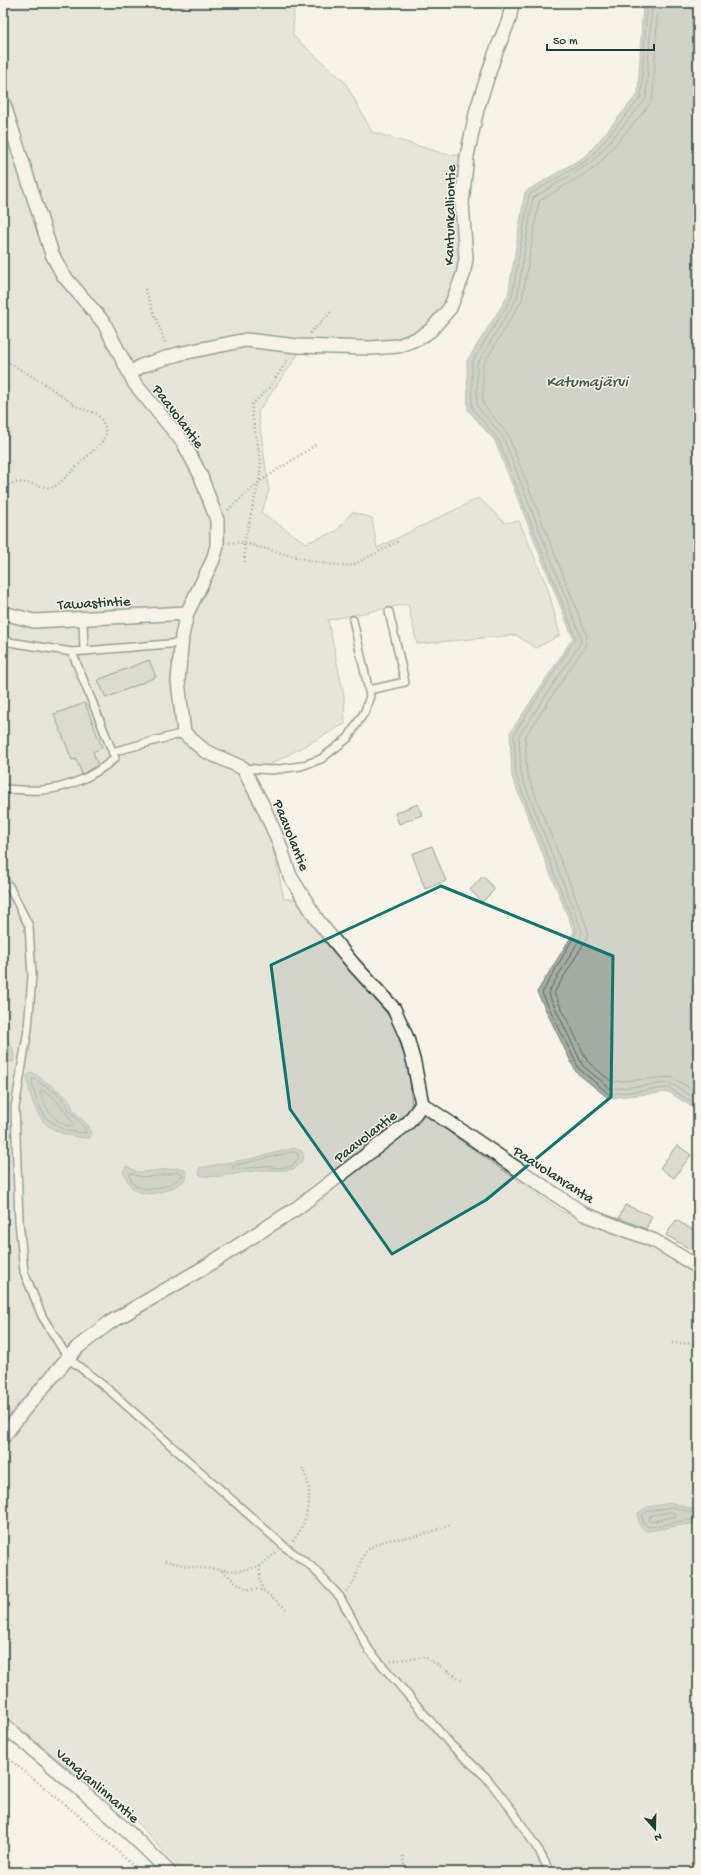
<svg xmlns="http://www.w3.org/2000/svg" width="701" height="1875" viewBox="0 0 701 1875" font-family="'Gochi Hand',sans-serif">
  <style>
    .green { fill: #d3d5ca; stroke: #79897f }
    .water { fill: #a4ada3; stroke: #6f8077 }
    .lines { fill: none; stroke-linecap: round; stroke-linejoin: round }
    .shore { stroke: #546a60; stroke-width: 1 }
    .building { fill: #bbc1b6; stroke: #1f3d34 }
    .lane-casing { stroke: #1f3d34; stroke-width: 10 }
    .street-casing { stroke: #1f3d34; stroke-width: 16 }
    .path { stroke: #1f3d34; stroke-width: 2.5; stroke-dasharray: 1 3; stroke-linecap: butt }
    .lane { stroke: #f7f3e8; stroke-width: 7 }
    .street { stroke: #f7f3e8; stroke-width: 13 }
    .marked { fill: none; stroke: #0f766e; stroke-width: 3; stroke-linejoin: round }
    .labels { text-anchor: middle; stroke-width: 3; stroke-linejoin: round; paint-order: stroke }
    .street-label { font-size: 15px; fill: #1f3d34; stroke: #f7f3e8 }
    .water-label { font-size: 16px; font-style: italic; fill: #405950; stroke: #f7f3e8 }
  </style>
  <rect width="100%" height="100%" fill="#f7f3e8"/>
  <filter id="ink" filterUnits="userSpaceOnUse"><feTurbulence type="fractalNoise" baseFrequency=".025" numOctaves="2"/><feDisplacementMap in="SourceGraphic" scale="8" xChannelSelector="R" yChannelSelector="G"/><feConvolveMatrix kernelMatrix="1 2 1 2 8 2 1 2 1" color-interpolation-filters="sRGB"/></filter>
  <g filter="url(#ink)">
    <path class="green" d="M3,3H294L293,36L345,82L372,132L445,154L467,156L461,266L458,281L433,324L400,343L304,346L258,412L269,491L261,513L306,543L337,531L352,512L372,518L377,548L479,498L505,523L519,521L548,589L560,635L536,648L516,635L417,644L408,604L328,620L344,696L345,724L243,779L265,811L284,899H297L380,1004L393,1022L409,1069L412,1106L561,1211L666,1252L698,1272V1511L672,1503V1527L685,1523L698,1524V1872H183L133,1818L79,1774L78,1776L3,1714Z"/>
    <path class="water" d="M643,3H698V1111L669,1092L608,1098L576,1072L537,992L574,932L512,777L510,733L573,638L495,441L468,410L467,361L508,296L525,192L587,155L638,94Z
      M3,1034C9,1041 17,1053 13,1062H10L3,1058Z
      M32,1072L62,1093L70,1101L73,1110L89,1126L91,1134L90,1138C74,1138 55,1133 44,1122C34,1112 28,1089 27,1076Z
      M294,1148L302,1151L304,1158L295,1169C283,1171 274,1170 263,1170C247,1171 213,1180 200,1175L199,1168L254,1158Z
      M127,1166L137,1172H143L178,1168L184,1169L187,1172L186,1179C175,1189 146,1201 133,1188C128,1183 126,1177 123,1171Z
      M672,1503L698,1511V1524C680,1523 664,1530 646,1531L639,1525L638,1513L647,1507Z"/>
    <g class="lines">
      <path class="shore" d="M647,3L641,97L589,159L529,195L512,297L472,362V408L498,439L576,638L514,734L516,776L577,931L542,993L579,1069L609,1094L669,1088L698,1106
        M652,3L646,99L592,162L533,198L517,298L477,364V406L503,437L581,637L580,644L519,736L521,775L582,931L581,937L548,993L583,1066L611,1089L670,1083L698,1100
        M658,3L653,95L651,103L596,167L539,201L522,300L483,365V404L508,435L587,636L585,646L525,737L527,774L588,930L586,940L554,993L588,1062L612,1082L671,1077L698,1093
        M33,1078L60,1096L66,1103L70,1112L85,1128L86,1133L67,1131L47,1119L37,1102L32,1084Z
        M41,1090C59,1097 63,1111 74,1124V1126C57,1128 44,1107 40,1092Z
        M293,1152L298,1154L299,1157L292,1166L279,1168L264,1166L234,1170L232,1168L233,1166Z
        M178,1172L183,1174C179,1185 146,1193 136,1186C133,1183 130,1179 129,1175L131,1173C143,1181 165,1174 178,1172Z
        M671,1512L676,1514V1516L650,1522L648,1520L650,1516Z
        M698,1514L672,1507L648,1511L642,1516L643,1523L648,1527C665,1526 681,1519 698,1520"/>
    </g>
    <path class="building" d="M149,660L156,677L106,698L98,680Z
      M85,703L102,747L93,752L98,765L82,774L76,759L72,760L54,714Z
      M418,804L422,815L399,824L395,813Z
      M432,846L446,881L425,889L412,854Z
      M483,876L495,889L482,902L470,890Z
      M677,1145L691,1155L674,1178L660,1168Z
      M625,1205L652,1216L646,1229L619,1218Z
      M676,1220L698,1233V1242L693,1251L666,1235Z"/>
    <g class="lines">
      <g class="lane-casing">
        <path id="lane" d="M83,619L84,651
          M3,641L72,652L115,758C96,775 67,789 41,790C28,791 15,789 3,789
          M72,652L181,643
          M369,690L405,682L389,612
          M112,752L184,733
          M243,768L272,770L301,766L321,759L348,738L365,711L370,696L353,620
          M3,880L9,886L29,926L32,976L28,1029L15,1108L19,1221L24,1272L42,1316L68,1358L109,1390L285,1547L311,1566L340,1597L369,1650L451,1745L486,1777L512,1810L539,1851L550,1872"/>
      </g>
      <g class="street-casing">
        <path id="street" d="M3,102L52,254L63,275L104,323L135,384L183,442L200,474L217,520V546L213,560L187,613L182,636L178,681L184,733L205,751L243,768L262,804L278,840L290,876L318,921L354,965L394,1009L407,1038L414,1063L422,1104L408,1123L297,1208L205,1267L109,1323L78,1347L68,1358L22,1412L3,1437
          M130,374L141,366L178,354L246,340L297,346L371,348L398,346L419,338L431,330L450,308L463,275L466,259L462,203L467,156L477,109L495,54L509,20L512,3
          M3,613L34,621L187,613
          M422,1104L584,1214L655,1241L698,1267
          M3,1725C60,1772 118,1819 169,1872"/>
      </g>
      <path class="path" d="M145,289L166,345
        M310,333L331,312
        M3,359L48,386L76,406L97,414L102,420L105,427L106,434L102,442L61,482C59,484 55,486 53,487C38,489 15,474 3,490
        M228,510L259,482L317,444
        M229,543C240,541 252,545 262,548C289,554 325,568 353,565L399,541
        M245,562L244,543L259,482L261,462L252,415V404L269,388L289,358
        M672,1343L698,1344
        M293,1541C304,1528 310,1508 309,1490C309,1483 304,1473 302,1466
        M165,1561L191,1567L238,1571L260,1566L276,1552
        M260,1566V1581L263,1590
        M222,1571L237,1583L247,1589L263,1590L286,1609
        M346,1591C360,1580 356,1560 369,1549C381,1538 403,1539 417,1536C429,1533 441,1528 452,1524
        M391,1661L425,1657L462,1680
        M3,1754L83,1819L140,1872
        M403,1856L405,1872"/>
      <use href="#lane" class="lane"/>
      <use href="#street" class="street"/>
    </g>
  </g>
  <path d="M0 0H701V1875H0ZM441,886L613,956L611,1097L486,1200L392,1254L290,1109L271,965Z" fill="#f7f3e8" fill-opacity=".55" fill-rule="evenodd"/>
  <path class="marked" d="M441,886L613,956L611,1097L486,1200L392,1254L290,1109L271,965Z"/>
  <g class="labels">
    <g class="street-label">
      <text transform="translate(449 215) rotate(-89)" y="5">Kantunkalliontie</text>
      <text transform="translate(179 416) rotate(53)" y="5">Paavolantie</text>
      <text transform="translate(94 602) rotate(-3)" y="5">Tawastintie</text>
      <text transform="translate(292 835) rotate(68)" y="5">Paavolantie</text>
      <text transform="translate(365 1136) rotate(-38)" y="5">Paavolantie</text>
      <text transform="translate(554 1174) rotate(33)" y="5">Paavolanranta</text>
      <text transform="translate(98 1785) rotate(41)" y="5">Vanajanlinnantie</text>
    </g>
    <g class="water-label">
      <text x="587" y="386">Katumajärvi</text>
    </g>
  </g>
  <rect width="701" height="1875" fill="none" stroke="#f7f3e8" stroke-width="16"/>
  <rect x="8" y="8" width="685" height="1859" fill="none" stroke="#1f3d34" stroke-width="1.5" filter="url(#ink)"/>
  <g transform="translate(655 1829) rotate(160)" stroke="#f7f3e8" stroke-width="3" paint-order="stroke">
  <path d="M0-3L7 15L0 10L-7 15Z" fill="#1f3d34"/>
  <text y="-6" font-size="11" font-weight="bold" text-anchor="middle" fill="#1f3d34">N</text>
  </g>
  <path d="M547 44v6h107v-6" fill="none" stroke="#1f3d34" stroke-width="2"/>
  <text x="553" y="44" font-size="12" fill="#1f3d34" stroke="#f7f3e8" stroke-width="3" paint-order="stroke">50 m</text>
</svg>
